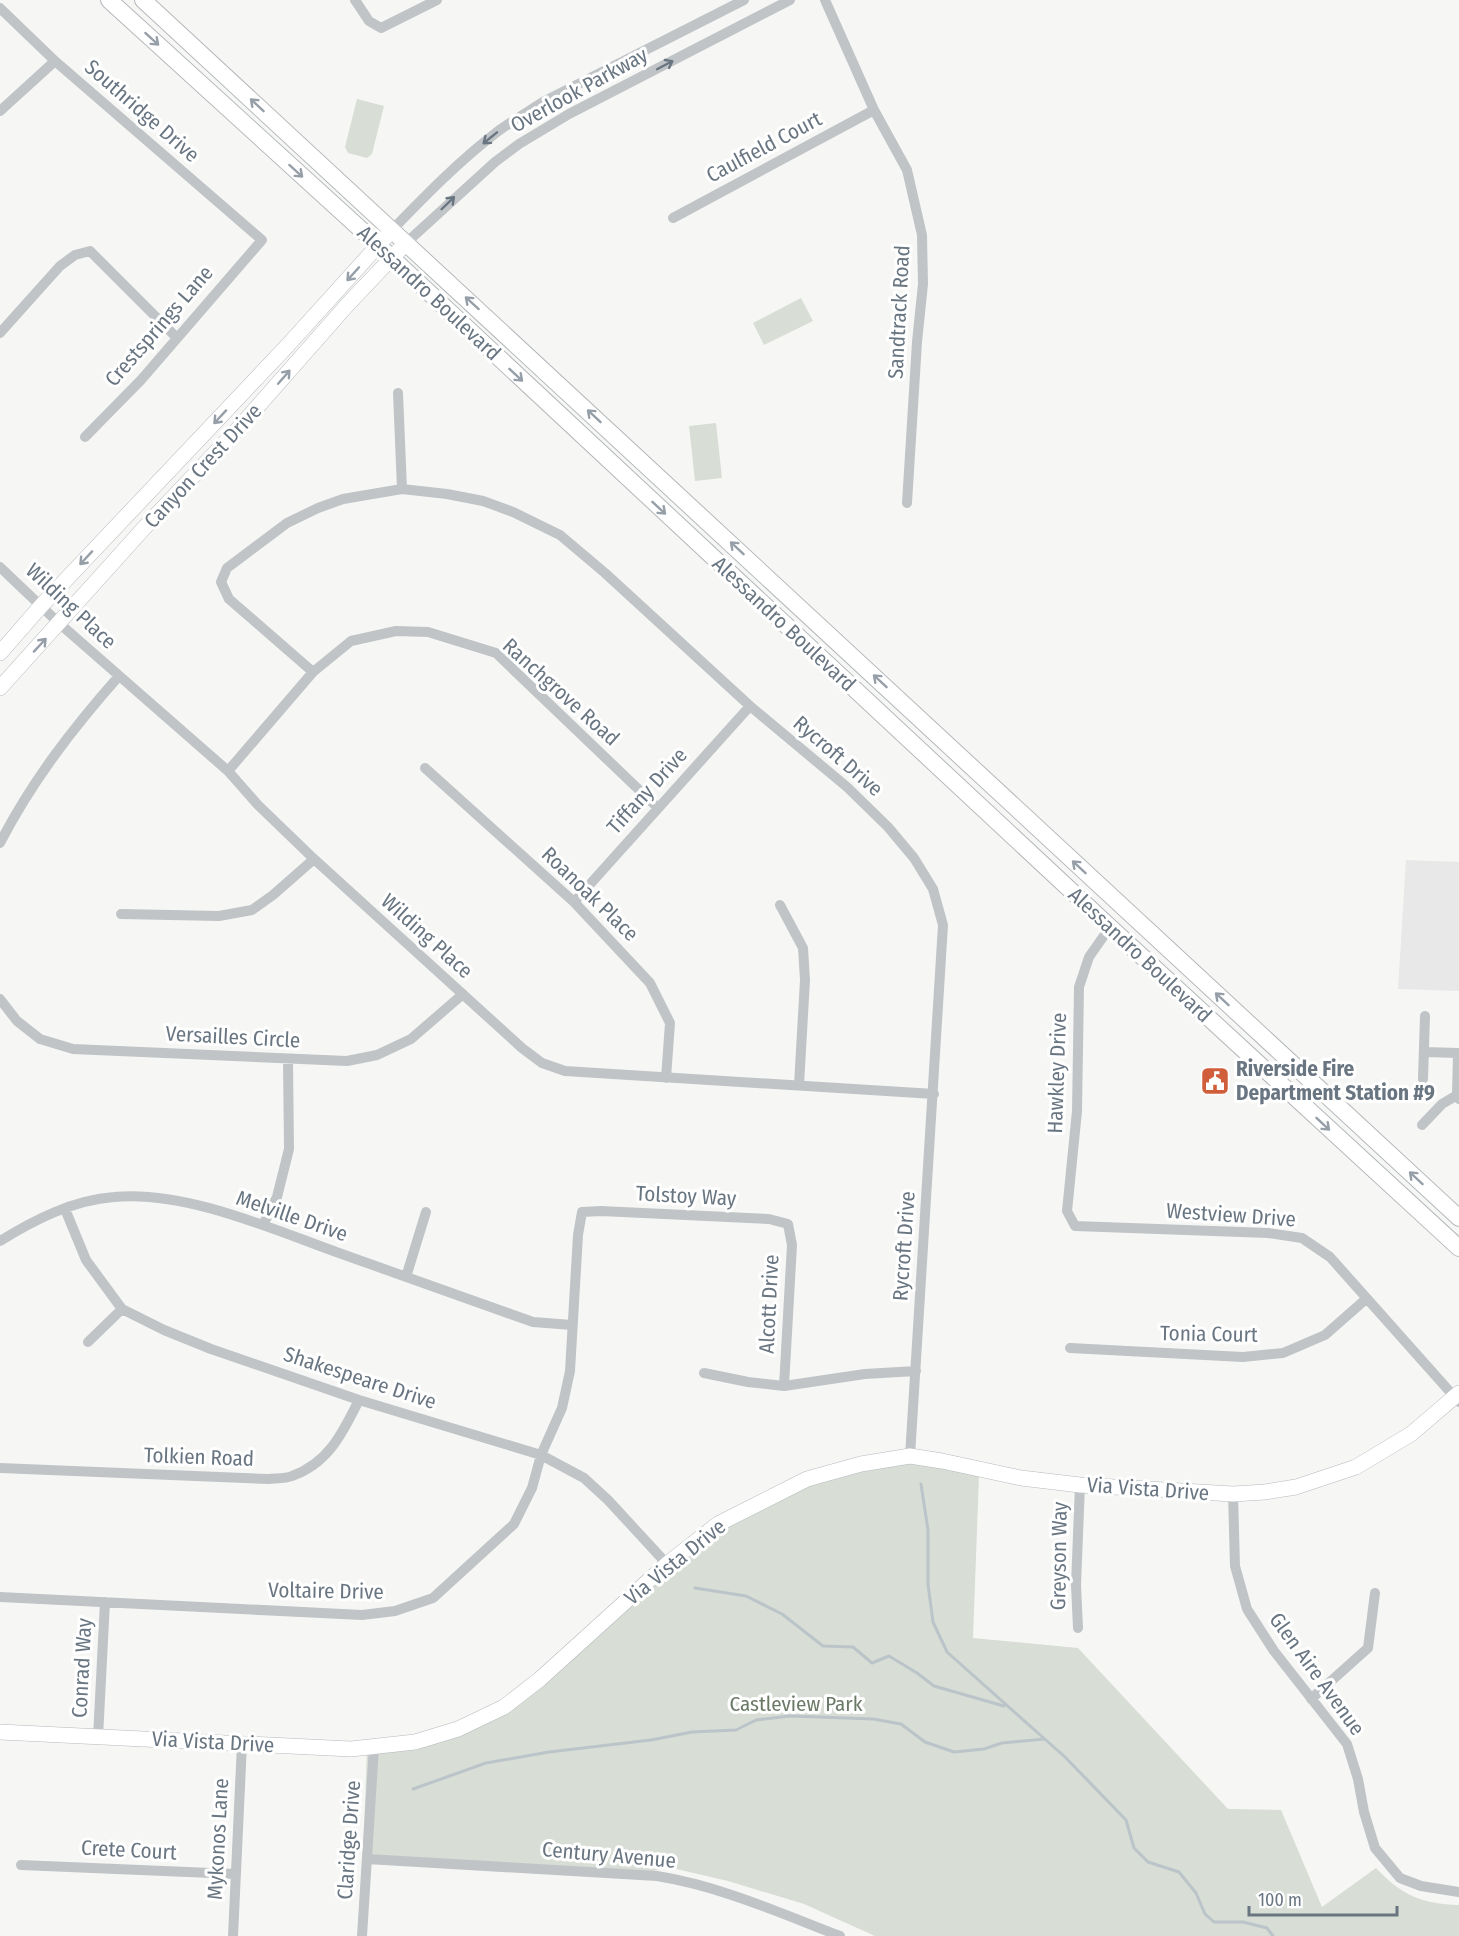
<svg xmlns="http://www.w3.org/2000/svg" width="1459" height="1936" viewBox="0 0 1459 1936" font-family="'Fira Sans Condensed',sans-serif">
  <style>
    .built { fill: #e7e8e7 }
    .green { fill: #d8ddd5 }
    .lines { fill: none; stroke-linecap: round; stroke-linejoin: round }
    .stream { stroke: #bbc4c9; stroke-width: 3 }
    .secondary-casing { stroke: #b5b9bd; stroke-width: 16 }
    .primary-casing { stroke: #b4b8bb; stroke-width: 18 }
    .street { stroke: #c0c4c7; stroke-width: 10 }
    .secondary { stroke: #fff; stroke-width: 15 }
    .primary { stroke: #fff; stroke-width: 16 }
    .oneway { stroke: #969fa8 }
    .oneway2 { stroke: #697682 }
    .labels { text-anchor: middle; stroke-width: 6; stroke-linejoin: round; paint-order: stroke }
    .street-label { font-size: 21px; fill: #697682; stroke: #fff }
    .poi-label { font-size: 21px; font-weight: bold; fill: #697682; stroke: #fff; text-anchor: start }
    .park-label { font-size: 21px; fill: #6b7a67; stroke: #fff }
  </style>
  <rect width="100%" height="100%" fill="#f6f7f4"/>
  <path class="built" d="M1406,860L1459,862V991L1398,989Z"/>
  <path class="green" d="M357,99L384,106L372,154L367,158L348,153L345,147Z
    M801,298L813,321L764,345L753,323Z
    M716,423L722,478L695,481L689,426Z
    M894,1462L942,1466L979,1476L973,1638L1078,1648L1228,1809L1281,1810L1322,1907L1376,1868C1401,1895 1422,1904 1459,1905V1936H875L804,1904L728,1881L672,1868L627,1875L363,1861L367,1748L487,1716L654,1578L777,1491Z"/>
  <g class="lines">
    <path class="stream" d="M921,1484L928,1530V1584L933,1622L947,1652L1065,1757L1126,1820L1134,1848L1148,1862L1179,1872L1196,1893L1205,1914L1214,1922H1243L1267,1928L1273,1936
      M695,1588L746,1596L782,1614L823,1646L853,1647L872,1663L889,1656L917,1673L934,1686L1004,1706
      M413,1789L486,1763L549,1752L651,1740L692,1732L736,1730L756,1720L790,1716L873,1719L901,1724L925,1742L954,1752L984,1749L1002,1743L1044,1739"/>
    <g class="secondary-casing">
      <path id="secondary" d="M0,653L41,606L288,345L392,230
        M0,688L145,527L237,430L348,304L406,243
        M0,1732L351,1749L415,1742L458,1729L504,1707L540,1679L667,1564L718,1524L807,1479L861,1464L910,1456L942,1461L1021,1478L1080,1485L1233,1494L1265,1492L1296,1487L1356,1467L1411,1434L1459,1393"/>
    </g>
    <g class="primary-casing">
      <path id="primary" d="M109,0L378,245L1110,927L1459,1248
        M143,0L1459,1218"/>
    </g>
    <path class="street" d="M355,0L369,21L381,28L437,0
      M825,0L874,110L907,170L922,235L923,284L917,342L907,503
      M0,8L55,61L262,240L141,380L85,437
      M0,111L55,61
      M673,218L874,110
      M392,230C425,196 459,161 497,132C512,121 528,112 543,102L744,0
      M406,243L495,162L519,144L569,114L790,0
      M0,333L60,266L75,255L90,251L177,338
      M398,393L402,489
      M0,567L60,624L228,771L258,805L314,859L522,1048L542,1063L565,1071L934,1094
      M313,672L229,599L221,582L227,568L287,523L318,508L343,499L402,489L447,494L483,501L513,512L560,535L605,573L750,706L847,787L888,827L914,858L933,889L943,925L910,1456
      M425,768L574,902L650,983L670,1023L666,1078
      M228,771L313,672L351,641L396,631L428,632L496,653L658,808
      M0,843C32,781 73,728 119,676
      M574,902L750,706
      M780,905L803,948L805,980L799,1085
      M121,914L219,916L252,910L273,895L314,859
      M1110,927L1089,957L1079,987L1077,1111L1067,1211L1075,1226L1268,1233L1302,1238L1330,1257L1459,1402
      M0,999L17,1021L40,1039L73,1049L347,1061L377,1055L411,1039L463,994
      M1424,1052L1459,1053
      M1458,1053L1457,1095L1459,1099
      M1423,1079L1425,1016
      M1422,1125L1442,1104L1457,1095
      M65,1209L86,1260L122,1309L164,1330L211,1349L359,1400L541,1455L584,1478L608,1500L667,1564
      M263,1225L277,1197L289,1149L288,1060
      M0,1241C34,1220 73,1200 114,1197C185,1190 272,1229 339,1253C403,1276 468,1299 533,1322L572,1325
      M406,1277L426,1212
      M88,1342L122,1309
      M1070,1348L1243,1357L1283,1353L1325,1335L1366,1299
      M704,1373L748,1382L784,1386L865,1374L916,1371
      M0,1468L268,1479C276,1478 285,1479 292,1476C329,1463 343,1432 359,1400
      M1233,1494L1235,1566L1247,1609L1274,1651L1347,1744L1358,1779L1364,1812L1375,1848L1400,1878L1421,1886L1459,1892
      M0,1597L362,1615L395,1611L433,1598L514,1524L532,1488L541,1455L562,1408L570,1371L578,1235L582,1212L601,1211L769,1219L788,1224L792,1245L784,1386
      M1078,1628L1076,1585L1080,1485
      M1311,1699L1368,1648L1375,1593
      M98,1737L105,1602
      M367,1859L657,1876C720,1886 780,1913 840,1936
      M21,1865L235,1874
      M233,1936L242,1744
      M362,1936L374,1747"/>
    <use href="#secondary" class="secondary"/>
    <use href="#primary" class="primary"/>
  </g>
  <defs><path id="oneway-shaft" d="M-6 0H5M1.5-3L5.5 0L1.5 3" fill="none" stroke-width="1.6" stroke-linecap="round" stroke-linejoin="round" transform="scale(1.5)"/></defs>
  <g class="oneway">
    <use href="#oneway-shaft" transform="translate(152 39) rotate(42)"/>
    <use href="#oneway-shaft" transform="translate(257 105) rotate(-137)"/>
    <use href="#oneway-shaft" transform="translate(296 171) rotate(42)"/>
    <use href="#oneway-shaft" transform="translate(353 274) rotate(132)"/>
    <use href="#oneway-shaft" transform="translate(472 303) rotate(-138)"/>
    <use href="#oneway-shaft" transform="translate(516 375) rotate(43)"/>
    <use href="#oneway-shaft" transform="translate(284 377) rotate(-49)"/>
    <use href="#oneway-shaft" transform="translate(594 416) rotate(-137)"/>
    <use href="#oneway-shaft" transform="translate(220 417) rotate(133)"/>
    <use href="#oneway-shaft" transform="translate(659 508) rotate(43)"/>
    <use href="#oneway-shaft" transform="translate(737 548) rotate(-137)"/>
    <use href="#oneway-shaft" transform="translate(86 558) rotate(133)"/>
    <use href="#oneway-shaft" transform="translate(40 645) rotate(-47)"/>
    <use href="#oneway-shaft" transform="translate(880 681) rotate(-137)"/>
    <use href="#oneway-shaft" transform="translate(1079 867) rotate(-137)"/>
    <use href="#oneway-shaft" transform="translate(1222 999) rotate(-137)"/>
    <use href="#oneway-shaft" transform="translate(1323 1124) rotate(43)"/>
    <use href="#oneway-shaft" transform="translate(1416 1178) rotate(-137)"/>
  </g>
  <g class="oneway2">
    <use href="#oneway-shaft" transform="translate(665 65) rotate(-28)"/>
    <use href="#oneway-shaft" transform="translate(490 138) rotate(141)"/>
    <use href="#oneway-shaft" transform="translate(448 203) rotate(-44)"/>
  </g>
  <defs>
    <g id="civic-square" transform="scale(1.5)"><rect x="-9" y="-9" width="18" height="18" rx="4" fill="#d15e3a" stroke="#fff"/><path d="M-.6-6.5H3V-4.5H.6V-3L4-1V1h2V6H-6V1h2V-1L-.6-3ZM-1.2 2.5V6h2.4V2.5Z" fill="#fff"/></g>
  </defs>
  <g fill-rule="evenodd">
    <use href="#civic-square" x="1215" y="1081"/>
  </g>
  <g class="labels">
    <g class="street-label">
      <text transform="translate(579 90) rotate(-29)" y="7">Overlook Parkway</text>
      <text transform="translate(142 111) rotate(41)" y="7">Southridge Drive</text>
      <text transform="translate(764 147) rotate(-28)" y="7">Caulfield Court</text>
      <text transform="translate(429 293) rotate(43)" y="7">Alessandro Boulevard</text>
      <text transform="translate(899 312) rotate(-87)" y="7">Sandtrack Road</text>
      <text transform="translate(159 326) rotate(-49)" y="7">Crestsprings Lane</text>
      <text transform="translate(203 466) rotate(-47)" y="7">Canyon Crest Drive</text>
      <text transform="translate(71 606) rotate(43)" y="7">Wilding Place</text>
      <text transform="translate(784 624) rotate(43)" y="7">Alessandro Boulevard</text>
      <text transform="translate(561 692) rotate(42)" y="7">Ranchgrove Road</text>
      <text transform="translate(838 756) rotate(41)" y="7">Rycroft Drive</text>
      <text transform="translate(647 791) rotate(-48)" y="7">Tiffany Drive</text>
      <text transform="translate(590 894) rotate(44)" y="7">Roanoak Place</text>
      <text transform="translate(427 936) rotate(42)" y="7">Wilding Place</text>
      <text transform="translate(1140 955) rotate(43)" y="7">Alessandro Boulevard</text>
      <text transform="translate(233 1037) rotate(3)" y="7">Versailles Circle</text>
      <text transform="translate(1057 1073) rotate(-88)" y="7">Hawkley Drive</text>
      <text transform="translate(686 1196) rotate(3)" y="7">Tolstoy Way</text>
      <text transform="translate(1231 1215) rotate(4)" y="7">Westview Drive</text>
      <text transform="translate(292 1216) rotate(19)" y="7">Melville Drive</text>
      <text transform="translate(904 1246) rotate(-86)" y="7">Rycroft Drive</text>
      <text transform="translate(769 1304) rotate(-87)" y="7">Alcott Drive</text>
      <text transform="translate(1209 1334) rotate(1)" y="7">Tonia Court</text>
      <text transform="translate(360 1378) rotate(18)" y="7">Shakespeare Drive</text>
      <text transform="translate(199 1457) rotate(2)" y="7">Tolkien Road</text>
      <text transform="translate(1148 1489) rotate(4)" y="7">Via Vista Drive</text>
      <text transform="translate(1059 1556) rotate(-89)" y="7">Greyson Way</text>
      <text transform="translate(675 1562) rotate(-39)" y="7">Via Vista Drive</text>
      <text transform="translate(326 1591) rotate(1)" y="7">Voltaire Drive</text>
      <text transform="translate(82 1668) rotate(-87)" y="7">Conrad Way</text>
      <text transform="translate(1317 1674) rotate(54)" y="7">Glen Aire Avenue</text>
      <text transform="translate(213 1742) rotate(3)" y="7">Via Vista Drive</text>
      <text transform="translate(218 1839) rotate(-87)" y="7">Mykonos Lane</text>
      <text transform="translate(349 1840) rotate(-86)" y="7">Claridge Drive</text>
      <text transform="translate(129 1850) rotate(3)" y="7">Crete Court</text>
      <text transform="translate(609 1855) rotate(5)" y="7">Century Avenue</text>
    </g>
    <g class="poi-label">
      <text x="1236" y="1076">Riverside Fire<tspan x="1236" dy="24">Department Station #9</tspan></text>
    </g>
    <g class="park-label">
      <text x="796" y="1711">Castleview Park</text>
    </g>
  </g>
  <path d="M1249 1906v9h148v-9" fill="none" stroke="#697682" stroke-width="3"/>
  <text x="1258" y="1906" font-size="18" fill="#697682" stroke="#ffffff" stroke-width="4.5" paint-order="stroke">100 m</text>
</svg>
